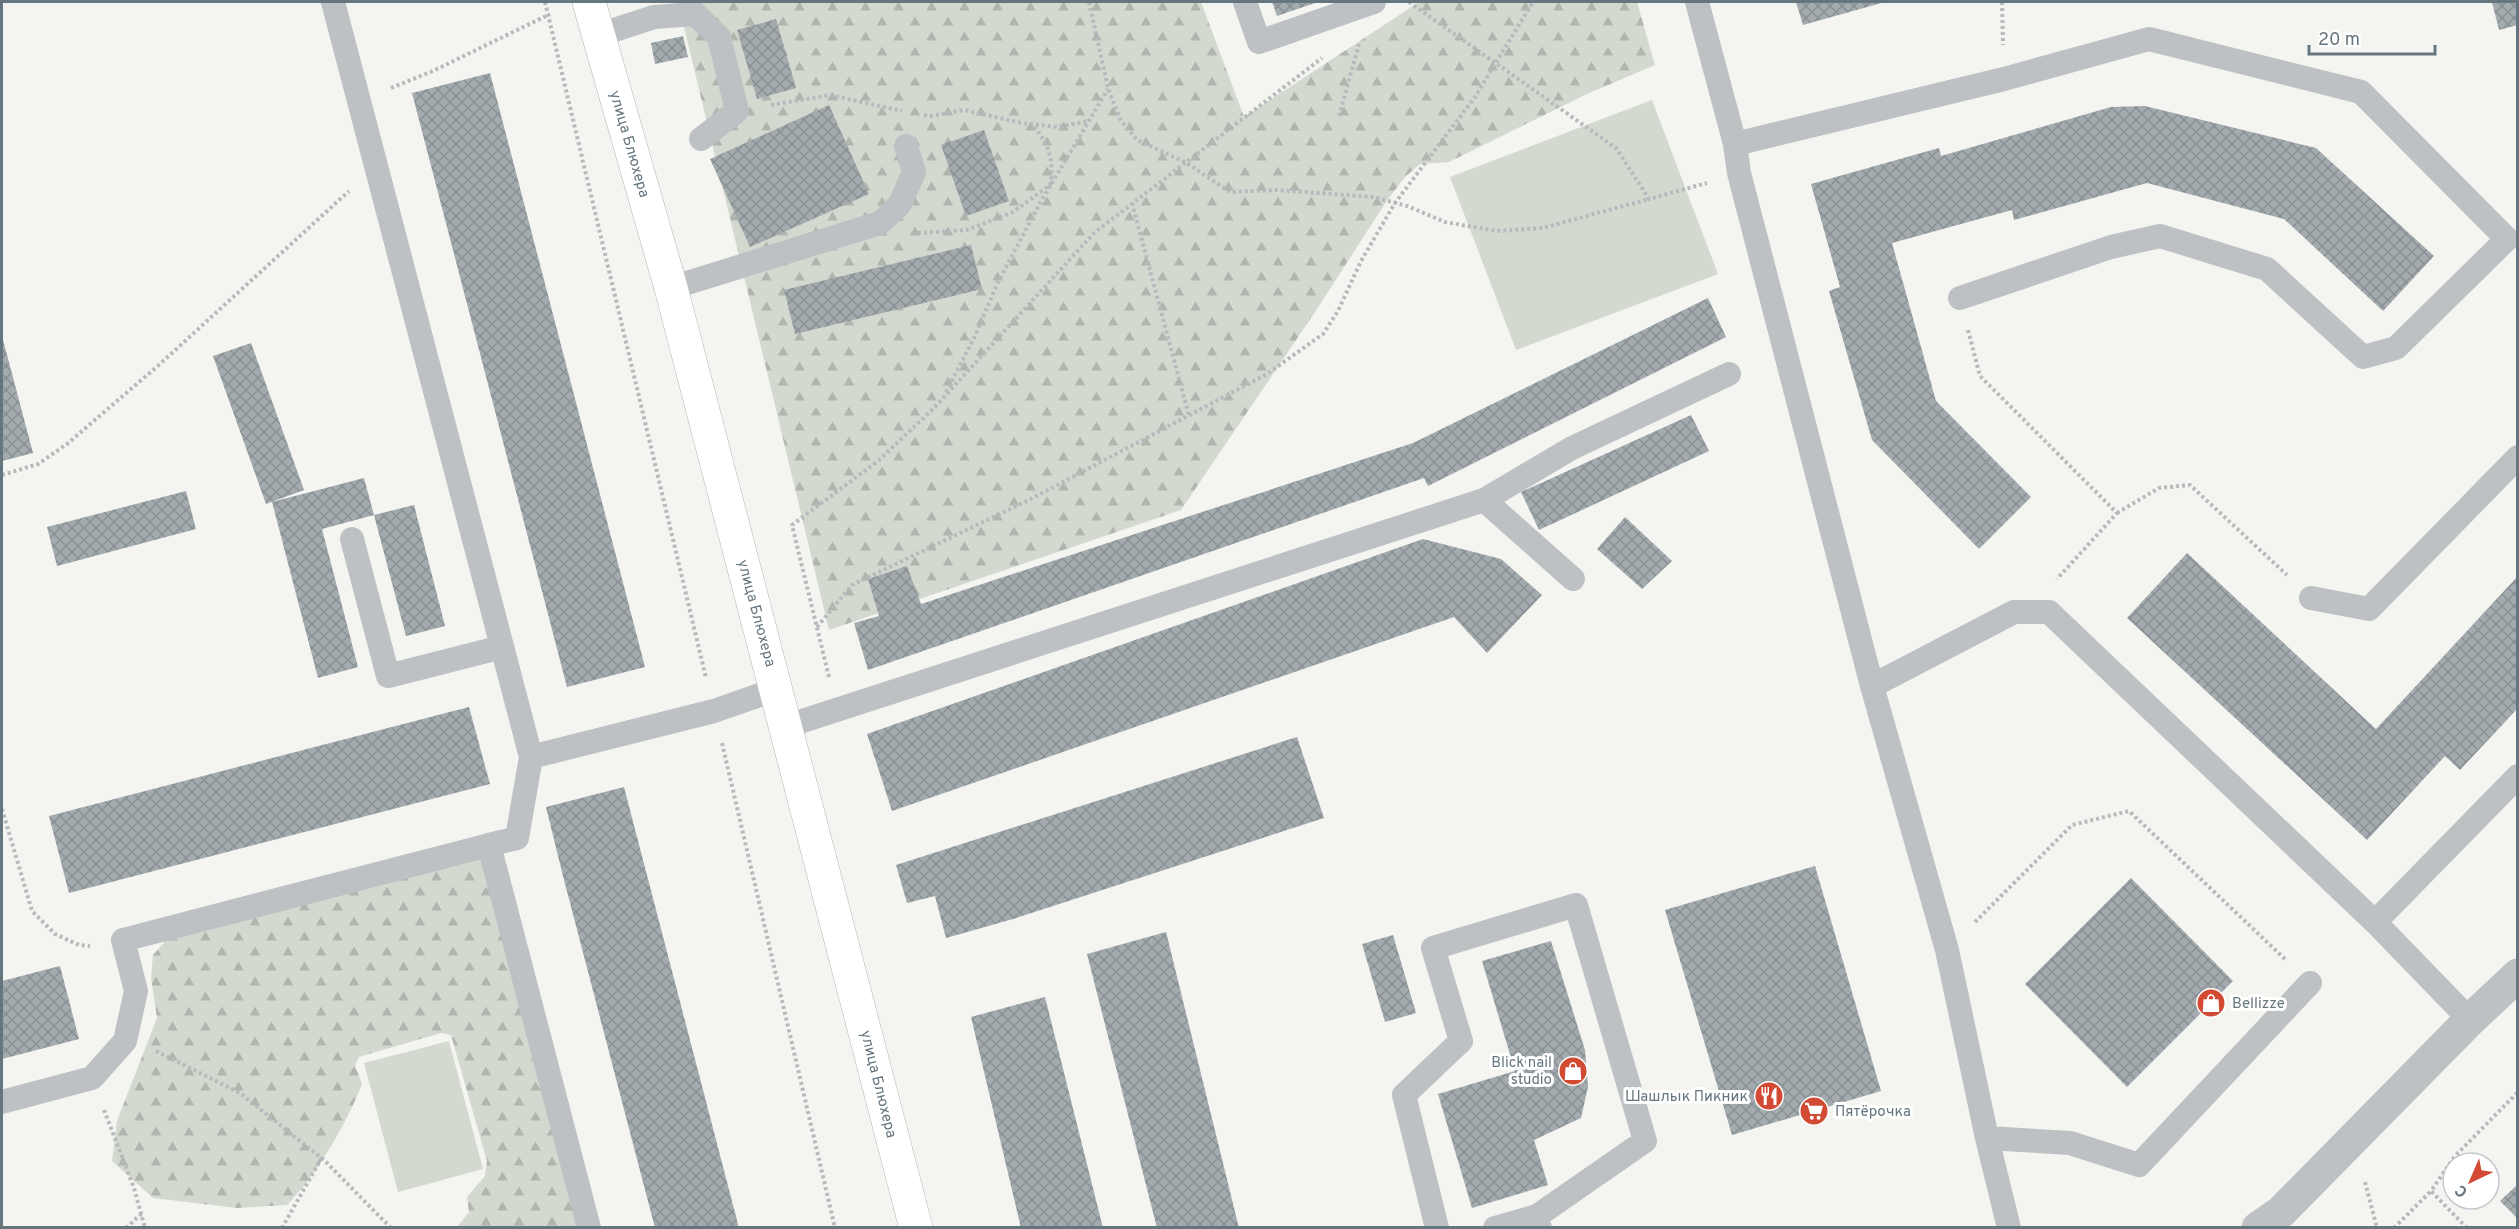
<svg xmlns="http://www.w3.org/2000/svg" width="2519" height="1229" viewBox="0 0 2519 1229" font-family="Overpass,sans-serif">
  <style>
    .green { fill: #d4d9d0 }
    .forest { fill: url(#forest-firs) }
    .building { fill: url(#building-cross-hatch) }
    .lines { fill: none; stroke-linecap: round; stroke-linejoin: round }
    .secondary-casing { stroke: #b0b5b8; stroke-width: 34 }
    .path { stroke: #b7babc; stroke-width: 4; stroke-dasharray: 3 3; stroke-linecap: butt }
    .lane { stroke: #bdc1c4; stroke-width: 24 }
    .street { stroke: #bdc1c4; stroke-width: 33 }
    .secondary { stroke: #fff; stroke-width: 33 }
    .labels { text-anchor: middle; stroke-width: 6; stroke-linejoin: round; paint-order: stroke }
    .street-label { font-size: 15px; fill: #66767f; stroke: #fff }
    .poi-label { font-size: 15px; fill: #66767f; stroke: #fff; text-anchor: start }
  </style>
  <defs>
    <pattern id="forest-firs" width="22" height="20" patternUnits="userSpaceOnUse" patternTransform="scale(1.5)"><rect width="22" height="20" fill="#d4d9d0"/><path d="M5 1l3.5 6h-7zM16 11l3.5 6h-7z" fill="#b0b5ae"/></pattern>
    <pattern id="building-cross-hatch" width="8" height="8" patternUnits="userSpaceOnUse" patternTransform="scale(1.5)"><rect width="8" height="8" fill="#a4abaf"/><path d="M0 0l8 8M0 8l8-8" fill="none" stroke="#899094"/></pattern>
  </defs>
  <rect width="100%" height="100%" fill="#f4f4f1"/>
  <path class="green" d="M1652,100L1718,274L1516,350L1450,177Z
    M449,1041L483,1169L398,1192L364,1063Z"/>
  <path class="forest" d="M678,2H1201L1244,117L1419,2H1637L1655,65L1587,94L1449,162L1420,164L1405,177L1388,199L1315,312L1181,510L829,630Z
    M482,856L579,1227H457L469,1212L467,1197L485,1176L487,1161L451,1035L441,1033L359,1057L355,1065L362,1084C347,1123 316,1176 287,1205L237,1208L153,1198L112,1161L117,1121L157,1018L151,978L153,955L168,938Z"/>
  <path class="building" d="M1272,2H1318L1277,16Z
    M1796,2H1885L1803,25Z
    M2492,2H2518V25L2499,30Z
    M776,19L796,88L757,99L737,30Z
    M683,36L688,57L655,64L651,43Z
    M490,73L645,667L567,687L412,93Z
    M829,105L869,194L750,247L710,159Z
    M2145,106L2316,148L2434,256L2383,311L2284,219L2147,183L2014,220L2012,210L1892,243L1936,401L2031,497L1979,549L1872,440L1829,291L1840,287L1811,184L1939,148L1941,156L2111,107Z
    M984,130L1009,201L966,216L941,145Z
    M971,245L982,289L795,334L784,290Z
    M1708,298L1726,337L1428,486L1424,478L868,670L854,623L879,616L868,579L907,566L921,604L1413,443Z
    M2,336L33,453L2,461Z
    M251,343L304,490L266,504L213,356Z
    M1691,415L1709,451L1539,530L1521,492Z
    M364,478L374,515L322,529L358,667L318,678L272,502Z
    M186,491L196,529L57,566L47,527Z
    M414,505L445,626L406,636L374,515Z
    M1625,517L1672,561L1642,589L1597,549Z
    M1423,539L1501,559L1542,595L1487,653L1454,617L892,811L867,734Z
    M2187,553L2376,729L2518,576V708L2460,770L2445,756L2367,840L2127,618Z
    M469,707L490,784L69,893L49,816Z
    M1297,737L1324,818L1013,919L946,938L935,896L907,903L896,865Z
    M624,787L739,1228H655L563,876L546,807Z
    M1815,866L1881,1091L1732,1135L1665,910Z
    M2131,878L2233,981L2127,1087L2025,984Z
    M1166,932L1239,1228H1157L1087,954Z
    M1393,935L1416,1013L1385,1022L1362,944Z
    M1551,941L1585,1050L1588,1087L1581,1118L1534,1140L1548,1185L1472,1208L1438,1094L1515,1071L1482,961Z
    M60,966L79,1039L2,1059V981Z
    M1045,997L1103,1228H1021L971,1017Z
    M2518,1184V1219L2500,1201Z"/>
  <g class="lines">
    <g class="secondary-casing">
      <path id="secondary" d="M589,2L671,288L916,1228"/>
    </g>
    <path class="path" d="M545,2L706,678
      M1089,2L1108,88L1120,119L1137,140L1185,162L1230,192L1277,190L1373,197L1407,206L1445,222L1497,231L1543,228L1649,199
      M1409,2L1616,148L1649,199L1707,183
      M2002,2L2003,45
      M391,88L433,71L550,14
      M771,105L830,95L902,111
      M924,115L930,116L964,110L1022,123L1057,127L1089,121
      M1339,116L1359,44
      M1132,203L1189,416
      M918,233L967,230L1013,212L1050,185C1055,161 1048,143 1032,124
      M1968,330L1980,376L2117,513L2057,579
      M946,392L975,336L998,282L1040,203L1108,89
      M2,475L38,464L67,444L160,364L349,191
      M2117,513L2159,488L2190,485L2287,575
      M817,627L852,585L1031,499L1267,374L1323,334L1338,311L1361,261L1395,203L1475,97L1533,2
      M829,677L792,525L878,461L934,408L1094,233L1322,58
      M722,743L835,1228
      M2,809L32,911L55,934L79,945L90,946
      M1975,922L2072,825L2129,811L2287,961
      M156,1051L240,1093L325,1161L391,1228
      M104,1110L134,1188L145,1228
      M2365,1182L2377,1228
      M126,1228L141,1214
      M282,1228L321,1159
      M2394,1228L2431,1191
      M2467,1228L2431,1191L2455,1156L2518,1092"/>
    <path class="lane" d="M333,2L531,757L517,838L489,845L589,1228
      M1245,2L1259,42L1374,2
      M1697,2L1735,144
      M599,35L654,17L695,14L719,37L737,111L701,139
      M671,288L880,223L900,204L914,172L906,146
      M1960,298L2111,247L2160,236L2267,269L2363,357L2396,348L2507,239L2361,92L2149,39L2004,79L1735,144L1739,173L1872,686L1947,950L1987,1138L2009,1228
      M1484,500L1573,579
      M352,539L388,676L502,647
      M2311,598L2369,609L2518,457
      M1872,686L2014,612H2049L2375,922L2518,776
      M787,726L1484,500L1572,448L1729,374
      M531,757L714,711L777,689
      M2375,922L2470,1020
      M2,1102L92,1078L125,1041L136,991L123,940L489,845
      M1987,1138L2070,1143L2139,1165L2310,983
      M1437,1228L1404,1095L1461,1041L1433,948L1576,905L1645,1141L1537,1216
      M1495,1228L1537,1216L1540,1228"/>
    <path class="street" d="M2258,1228L2281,1212L2470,1020L2518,975"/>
    <use href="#secondary" class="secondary"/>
  </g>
  <defs>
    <g id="shop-disc" transform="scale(1.5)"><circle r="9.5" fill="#d24a33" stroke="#fff"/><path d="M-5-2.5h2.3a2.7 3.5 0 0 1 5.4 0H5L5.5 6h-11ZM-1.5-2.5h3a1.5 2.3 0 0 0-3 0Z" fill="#fff"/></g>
    <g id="restaurant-disc" transform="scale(1.5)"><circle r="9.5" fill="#d24a33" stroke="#fff"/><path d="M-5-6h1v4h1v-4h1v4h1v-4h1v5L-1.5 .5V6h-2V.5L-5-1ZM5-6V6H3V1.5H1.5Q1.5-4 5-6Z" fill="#fff"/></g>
    <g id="supermarket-disc" transform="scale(1.5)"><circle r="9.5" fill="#d24a33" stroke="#fff"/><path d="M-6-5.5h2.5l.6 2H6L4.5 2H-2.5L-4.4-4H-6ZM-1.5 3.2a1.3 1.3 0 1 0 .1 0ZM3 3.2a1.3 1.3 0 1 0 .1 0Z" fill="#fff"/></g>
  </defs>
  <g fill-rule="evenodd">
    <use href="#shop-disc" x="2211" y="1003"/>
    <use href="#shop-disc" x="1573" y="1071"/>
    <use href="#restaurant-disc" x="1769" y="1096"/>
    <use href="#supermarket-disc" x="1814" y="1111"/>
  </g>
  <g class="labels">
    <g class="street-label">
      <text transform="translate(630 144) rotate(74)" y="5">улица Блюхера</text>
      <text transform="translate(757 613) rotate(75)" y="5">улица Блюхера</text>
      <text transform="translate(879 1084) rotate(76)" y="5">улица Блюхера</text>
    </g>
    <g class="poi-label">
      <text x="2232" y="1008">Bellizze</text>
      <text x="1552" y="1067" text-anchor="end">Blick nail<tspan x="1552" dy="17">studio</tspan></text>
      <text x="1748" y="1101" text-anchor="end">Шашлык Пикник</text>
      <text x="1835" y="1116">Пятёрочка</text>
    </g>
  </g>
  <rect width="2519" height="1229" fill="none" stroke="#66767f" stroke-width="6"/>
  <g transform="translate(2471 1181) rotate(224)"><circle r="28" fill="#ffffff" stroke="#c2c8cc" stroke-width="1.5"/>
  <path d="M0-4.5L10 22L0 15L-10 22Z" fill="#d24a33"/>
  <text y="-9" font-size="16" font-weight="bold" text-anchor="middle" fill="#66767f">С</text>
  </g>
  <path d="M2309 45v9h126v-9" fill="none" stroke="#66767f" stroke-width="3"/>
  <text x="2318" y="45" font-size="18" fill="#66767f" stroke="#ffffff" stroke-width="4.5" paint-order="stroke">20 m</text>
</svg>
